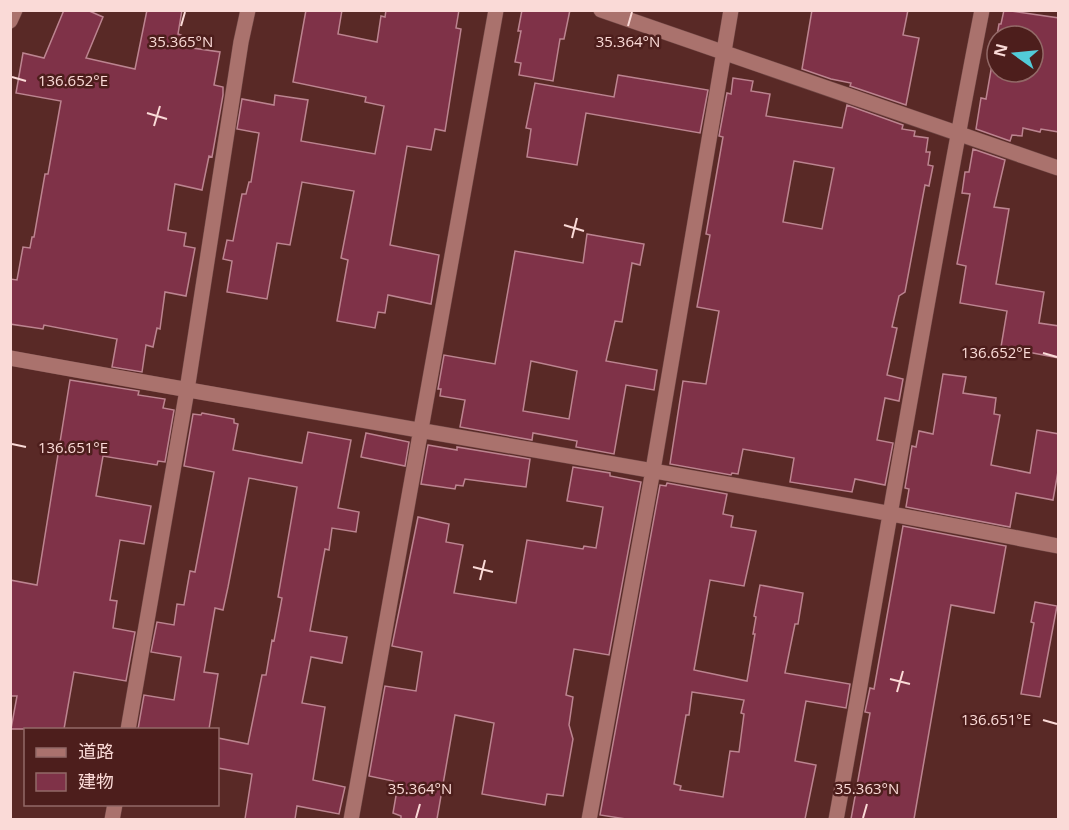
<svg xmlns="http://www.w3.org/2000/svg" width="1069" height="830" viewBox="0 0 1069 830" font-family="'Open Sans','Noto Sans JP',sans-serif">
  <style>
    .building { fill: #7f3248; stroke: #bc8490; stroke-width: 1.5; fill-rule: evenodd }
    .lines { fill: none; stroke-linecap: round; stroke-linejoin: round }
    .minor-casing { stroke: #714846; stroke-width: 16 }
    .minor { stroke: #aa726d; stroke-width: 15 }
    .ticks { fill: none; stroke: #fadad7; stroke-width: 2 }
    .ticks-label { font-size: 15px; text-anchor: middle; fill: #fadad7; stroke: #4d1e1c; stroke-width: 5; stroke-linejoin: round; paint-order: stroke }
  </style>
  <rect width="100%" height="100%" fill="#592926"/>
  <path class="building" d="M64,10H87L103,17L86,58L135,69L147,10H182L178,34L181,35L179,46L220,52L214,85L223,87V95L212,157L209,156L202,190L175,184L168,230L186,233L184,246L195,248L186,296L165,292L160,329L157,328L153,347L146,345L142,372L112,367L117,339L44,325L43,329L10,324V279L17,280L23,247L30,248L32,237H34L45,174H48L61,101L16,93L23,53L44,58Z
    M306,10H342L338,34L377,42L381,16L385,17L386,10H459L456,28L461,29L445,131L435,129L431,150L407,146L390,245L439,255L431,304L388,295L385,313L378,312L375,328L337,321L348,260L341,258L354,191L302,182L290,245L277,243L267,299L227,292L232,261L223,259L227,240L233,241L242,194H246L249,182H251L259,133L237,129L242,99L274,105L275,95L308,100L301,141L375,154L384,106L365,102L366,97L293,82Z
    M522,10H570L564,39H560L553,81L519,75L521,63L515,62L521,31H518Z
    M812,10H908L903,35L919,38L906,105L850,86L851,83L831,79L802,69Z
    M1004,10L1059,18V132L1041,129L1040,132L1023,128L1022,136L1012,135L1010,141L976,129L981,98L986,99L999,24H1001ZM997,36H1033V72H997Z
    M618,75L708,90L700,133L586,113L577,165L527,157L531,129L526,128L535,83L614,97Z
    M733,78L753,81L751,91L770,94L766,116L842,128L847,105L903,125L902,129L915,131L914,136L928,138L926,152H930L928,165L933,166L929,186L925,185L905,292L899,296L892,327L897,328L887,375L903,379L899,401L885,398L877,440L893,443L885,485L855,479L852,492L790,482L794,458L743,449L738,474L732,473L731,475L670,464L683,381L706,384L719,311L697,307L710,235L706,234L723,137L719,136L727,93L731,94ZM794,161L834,168L822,229L783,222Z
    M973,149L1005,160L994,207L1009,209L996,284L1044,292L1039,323L1059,326V358L1001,347L1007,311L960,303L966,266L957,264L970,194L962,193L965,172H969Z
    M587,234L644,244L640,265L632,263L622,322L615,321L606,361L657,370L654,390L626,385L614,454L576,447L577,441L533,433L532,440L460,427L465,400L440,396L441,389H438L444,355L495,364L515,251L583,263ZM531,361L577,371L569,419L523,411Z
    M943,374L966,377L963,393L996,398L994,414L1000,415L991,465L1030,473L1037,430L1059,434V466L1053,500L1016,493L1010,527L906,507L909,489L905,488L912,446L916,447L919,431L933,434Z
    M70,380L139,391L138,395L165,399L163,408L174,410L165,462L158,461L157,465L103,456L96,496L151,506L144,544L120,540L110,600L117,601L113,628L135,632L126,681L74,672L64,729H11L17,696H10V580L37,585Z
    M202,413L234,419V423L238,424L233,450L302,463L308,432L351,440L338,508L359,512L356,532L332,528L329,550L325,549L310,631L347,637L342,663L311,657L302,703L325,707L313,780L345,787L339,814L297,806L295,819H245L252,774L218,768V738L248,744L262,675H266L272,640L274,641L282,598L278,597L297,487L249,478L228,587L223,610L215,608L204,672L218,674L209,729H138L144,695L174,700L181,657L151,652L157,622L174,625L177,604L184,605L190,571L195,572L214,472L184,466L193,414L201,415Z
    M366,433L409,442L405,466L361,457Z
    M428,445L457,450V447L530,459L526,487L465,479L463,486L456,485L455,489L421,484Z
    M573,467L610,473V476L641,482L609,655L574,649L566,695L573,697L569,725L573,739L563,796L547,794L545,805L482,794L494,723L455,715L437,819H401V816L393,813L397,790L392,789L393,781L369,776L385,686L416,691L422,652L392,646L418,517L449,524L446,542L463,545L454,593L516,603L527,540L583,549L584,546L596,548L603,507L567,501Z
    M667,483L727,494L723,514L733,516L731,527L756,531L744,586L710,580L694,670L747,681L755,634H753L756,617L754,616L760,585L803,593L798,624H795L785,673L850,684L846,708L806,701L795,761L816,765L805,819H626L600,815L660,485L666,486ZM692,692L744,700L741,713L744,714L739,752L730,751L723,797L680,790L681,786L674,784L686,715H689Z
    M903,526L1006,546L994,613L951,605L914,819H851L870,713L865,712L870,688L874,689Z
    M1035,602L1057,606L1040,697L1021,694L1034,623L1031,622Z"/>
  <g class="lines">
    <g class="minor-casing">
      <path id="minor" d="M601,10L1058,168
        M10,21L15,10
        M10,358C360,422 710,477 1058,546
        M128,730L187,390L241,42L248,10
        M112,820L115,804
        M351,820L496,10
        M589,820L653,470L731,10
        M836,820C885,550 929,279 982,10"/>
    </g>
    <use href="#minor" class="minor"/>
  </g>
  <path class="ticks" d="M181,26L185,12M628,26L632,12M12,77L26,81M147,113L167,119M154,126L160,106M564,225L584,231M572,238L577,218M1043,353L1057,357M12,444L26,447M473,567L493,572M480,580L485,560M890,679L910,684M897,692L903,671M1043,720L1057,724M416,818L420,804M863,818L867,804"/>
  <g class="ticks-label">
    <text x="181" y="47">35.365°N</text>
    <text x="628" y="47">35.364°N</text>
    <text x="73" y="86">136.652°E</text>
    <text x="996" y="358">136.652°E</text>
    <text x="73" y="453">136.651°E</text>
    <text x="996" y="725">136.651°E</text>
    <text x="420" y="794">35.364°N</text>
    <text x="867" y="794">35.363°N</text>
  </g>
  <rect width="1069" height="830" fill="none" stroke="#fadad7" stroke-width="24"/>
  <rect x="24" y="728" width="195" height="78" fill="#4d1e1c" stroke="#926967" stroke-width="1.5"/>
  <rect x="36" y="748" width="30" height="9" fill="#aa726d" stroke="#926967" stroke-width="1.5"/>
  <text x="78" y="758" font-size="18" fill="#fadad7">道路</text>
  <rect x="36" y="773" width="30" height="18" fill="#7f3248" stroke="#926967" stroke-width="1.5"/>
  <text x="78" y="788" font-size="18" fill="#fadad7">建物</text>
  <g transform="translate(1015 54) rotate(285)"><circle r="28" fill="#4d1e1c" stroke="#926967" stroke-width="1.5"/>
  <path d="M0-4.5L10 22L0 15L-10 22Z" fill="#52cbd8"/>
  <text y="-9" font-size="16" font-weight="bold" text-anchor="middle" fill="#fadad7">N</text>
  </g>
</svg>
